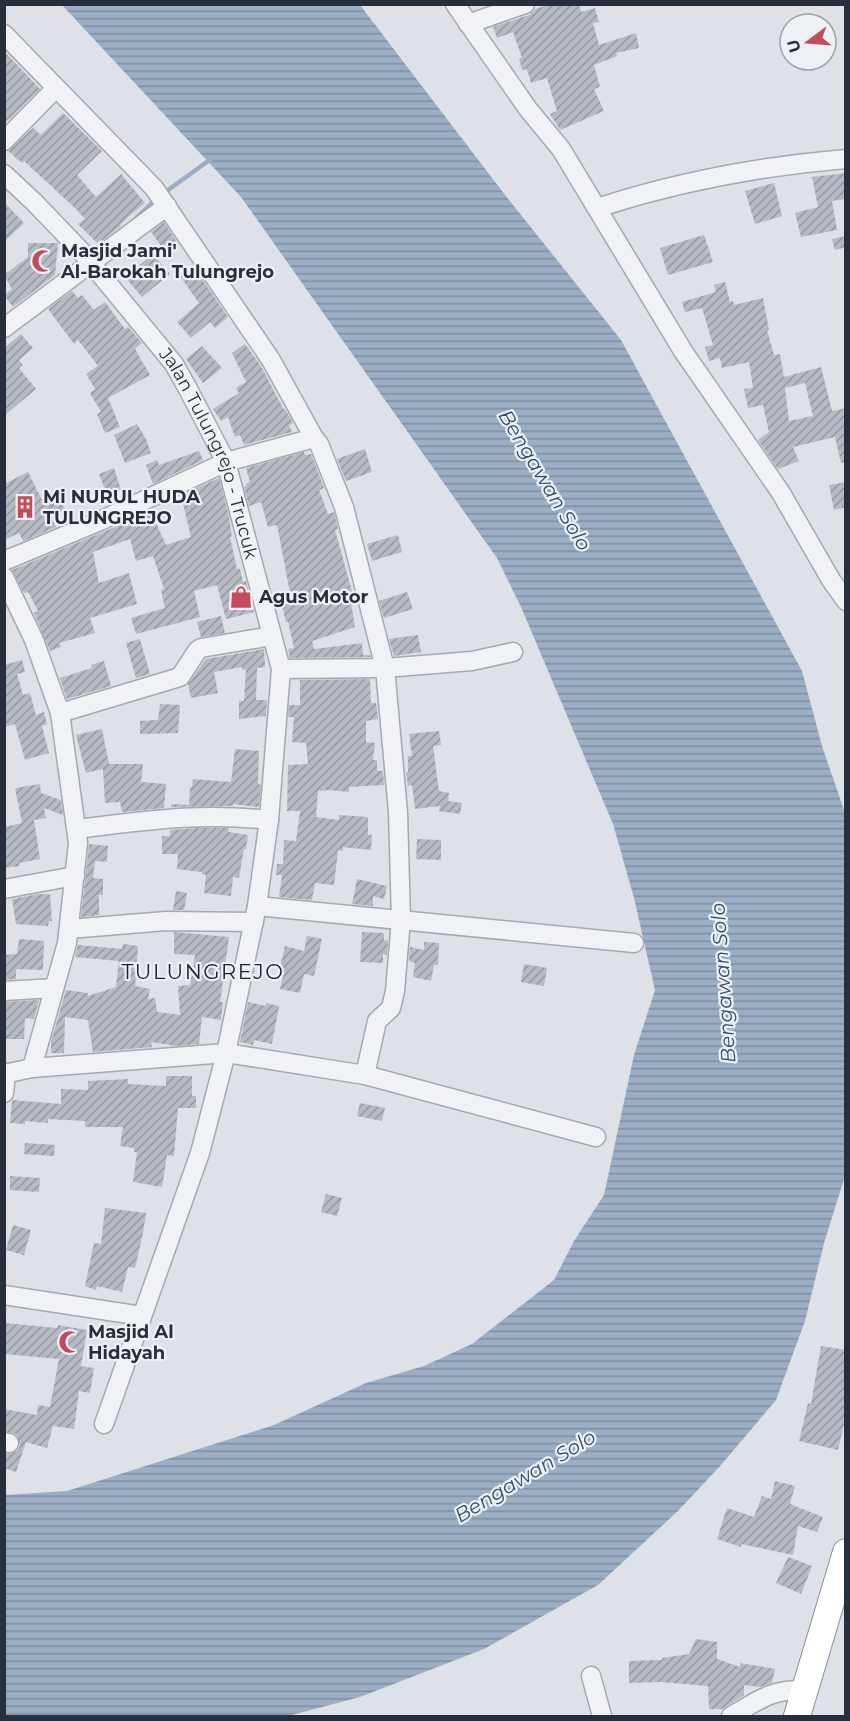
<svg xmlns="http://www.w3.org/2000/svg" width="850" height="1721" viewBox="0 0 850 1721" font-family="Montserrat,sans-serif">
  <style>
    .water { fill: url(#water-rules) }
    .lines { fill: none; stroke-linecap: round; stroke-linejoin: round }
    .stream { stroke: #9baec5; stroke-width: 4.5 }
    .building { fill: url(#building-hatch); fill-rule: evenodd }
    .minor-casing { stroke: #a4a8b0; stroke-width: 21 }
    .highway-casing { stroke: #878f9c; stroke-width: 28 }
    .minor { stroke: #f0f2f5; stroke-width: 18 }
    .highway { stroke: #fff; stroke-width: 26 }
    .labels { text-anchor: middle; stroke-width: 4.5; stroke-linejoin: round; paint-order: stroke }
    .poi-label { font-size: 18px; font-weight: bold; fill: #282f3c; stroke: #edf0f4; text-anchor: start }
    .street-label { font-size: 18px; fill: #282f3c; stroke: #edf0f4 }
    .water-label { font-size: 20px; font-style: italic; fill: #354d6d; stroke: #edf0f4 }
    .quarter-label { font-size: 21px; letter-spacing: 1.5px; fill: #1b212d; stroke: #edf0f4 }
  </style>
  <defs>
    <pattern id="water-rules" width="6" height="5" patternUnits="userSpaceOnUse" patternTransform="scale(1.5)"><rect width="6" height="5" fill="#9baec5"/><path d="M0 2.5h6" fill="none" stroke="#7e8ea1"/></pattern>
    <pattern id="building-hatch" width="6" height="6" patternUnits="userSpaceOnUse" patternTransform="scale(1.5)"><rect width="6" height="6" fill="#b6bac3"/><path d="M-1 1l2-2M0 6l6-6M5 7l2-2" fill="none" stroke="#9498a0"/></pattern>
  </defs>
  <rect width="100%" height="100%" fill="#dee1e7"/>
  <path class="water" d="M62,5H360L505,195L621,340L802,671L822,746L845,813V1176L824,1243L805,1321L776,1400L721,1465L679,1510L598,1585L484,1649L360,1697L288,1716H5V1495L67,1491L274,1425L366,1383L424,1366L472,1344L554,1280L574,1241L604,1195L634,1055L655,990L634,898L613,824L521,607L497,558L241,197Z"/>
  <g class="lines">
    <path class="stream" d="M164,193L211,159
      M131,223L157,198"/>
  </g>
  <path class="building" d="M551,4H579L581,12L595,8L599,22L593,23L599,45L636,33L639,48L616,53L617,56L594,65L600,87L594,89L604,111L560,130L550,114L557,111L547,78L531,83L527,69L522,70L519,58H522L513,32L497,38L493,27L529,15L535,9Z
    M4,51L40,89L4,124Z
    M63,113L102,151L77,175L96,197L121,174L145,203L128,217L120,225L121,226L98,244L78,224L85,219L76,209L24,161L22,163L8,151L33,128L41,135Z
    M846,173V199L832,201L837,230L801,237L795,213L818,207L812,177Z
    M774,183L782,216L755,224L745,191Z
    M4,202L24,223L4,242Z
    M164,222L178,244L166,253L151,232Z
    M704,235L713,262L668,275L660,248Z
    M846,236V247L835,250L832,239Z
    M28,243H58L55,275L13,307L4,295L12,289L4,275L28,257Z
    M153,254L170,274L142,297L125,277Z
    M194,267L228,317L215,328L210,322L191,338L177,322L199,303L180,276Z
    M725,282L730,302L733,301L734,305L763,298L769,330H767L774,355L780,354L784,377L821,367L832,411L846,408V462L841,463L835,437L793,447L799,461L778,469L758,440L769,432L763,405L748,408L744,389L753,388L749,362L722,368L720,358L709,361L705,347L713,345L702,308L685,312L682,302L716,292L714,285ZM805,383L813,416L789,421L785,388Z
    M72,291L78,298L82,295L94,310L105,302L125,329L128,327L142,343L135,349L150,375L108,398L120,427L105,433L97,414L101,412L90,393L95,389L86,374L98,366L78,340L74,344L48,309Z
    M21,334L33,348L19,360L23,365L19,368L36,389L4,416V348Z
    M245,344L261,366L284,410L285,409L293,423L289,425L292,432L244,445L240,435L235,437L228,417L221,421L213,409L239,393L236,388L246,382L232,353Z
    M202,346L222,368L203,383L186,359Z
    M137,424L146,439L151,453L125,463L114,435Z
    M365,449L372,472L346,481L337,459Z
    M199,451L203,460L153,484L146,465L157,460L159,465Z
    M304,452L305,455L311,454L324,488L319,490L328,514L334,512L338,529L335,530L355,602L351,603L355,627L312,641L314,649L362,643L363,655H370L371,657L290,658L288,649L294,648L288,621L286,622L281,601L291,598L277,525L268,527L261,502L249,506L244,487L247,486L246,484L250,482L246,468Z
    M114,468L121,490L107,495L99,474Z
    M28,472L42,500L61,496L65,511L50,514L56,527L23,541L19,533L4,540V484Z
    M219,478L229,517L232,537H230L237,569H240L243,582L246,581L254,612L226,619L217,585L194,591L200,617L136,634L131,618L165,608L161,590L164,589L153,556L136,561L130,539L93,552L99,583L129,573L137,604L90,618L95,633L59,643L61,647L50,651L34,613L38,611L28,592L24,593L12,570L151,512L166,545L191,537L181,495Z
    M846,482V507L834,510L829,485Z
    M398,535L402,552L372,561L367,544Z
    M407,592L413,609L384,618L379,601Z
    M221,616L225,633L201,637L197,622Z
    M418,635L421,652L394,656L389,639Z
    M140,639L150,674L136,678L126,643Z
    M264,649L265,667L257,668L256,700H267L266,716L239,719V701H244L246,669L243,670L242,667L214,672L218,693L191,698L188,684L206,659Z
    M22,660L25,672L17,674L23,695L30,693L36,715L44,712L47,724L42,726L49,753L25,760L15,724L4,727V665Z
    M104,661L111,686L67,699L60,678L92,668L91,665Z
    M370,679L371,703H376L378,719L366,721V742L375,743L373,760H377V771H383L384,785L349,787V792L330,790L318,791L316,817L339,820V815L368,817V835H372L371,850L343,847V851L338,850L334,885L315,883L312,900L279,897L282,875H276L277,864H283L284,840L296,841L300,811H287L288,765L308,764L306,743L292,742L294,717H288L289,705H300V680Z
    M160,704L180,705L178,733L140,734V721L158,720Z
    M102,729L109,764H143L141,782L166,784L164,808L122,812L120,802L105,803L103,769L86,773L76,735Z
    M439,731L441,745L433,746L439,791L449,793L448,801L462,803L460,814L439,811L440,806L415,809L412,785L408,786L406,773L408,772V756H412L409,734Z
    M235,749L259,751L258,784L261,785L259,807L233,804V806L171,807V804L189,805L190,787H192L193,779L231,782Z
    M40,784L41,793L61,800L63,815L44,808L46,818L34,820L40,859L19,863L20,866L4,868V827L22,823L15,788Z
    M196,828H229L228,832L248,835L246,849H244L239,878L233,877L231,896L204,893L206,875L202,874V872L177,869L178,854H162V836H170V830Z
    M417,839L441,840V860L416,859Z
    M89,844L108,846L107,862L95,861L93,878L103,879V895H99V915L81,917Z
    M357,879L387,886L384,899L373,896V906L352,904Z
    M176,891L187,893L184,910H173Z
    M39,894H50L52,921H49L48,926L16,924L12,899Z
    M174,932L229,937L220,1002H223L221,1020L202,1017L199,1044L176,1046L151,1042L152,1047L93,1052L88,1020L65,1017L64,1053H51V1042L66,990L88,993V996L116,987L119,961L75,957L78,945L122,949L123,944L138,946L135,986L150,989L148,999L155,998L157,1012L180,1015L178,986L190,985L195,955L174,954Z
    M362,932L384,933V940L388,941L387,955L383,954V963L360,962Z
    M307,936L322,939L314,976L304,974L300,993L280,989L284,972L279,971L285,946L304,951Z
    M19,939L44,941L43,970L16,969V979L4,980V955L17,954Z
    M424,942L439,943L438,965H434L431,981L413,977L415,963L409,961L410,947L424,950Z
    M524,964L547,968L544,986L521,982Z
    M39,1000L34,1019L25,1018L24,1039H4V1002Z
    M248,1002L266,1006V1003L279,1006L272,1044L254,1040L253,1045L240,1042Z
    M166,1076H192V1096H196V1108H178L174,1156L167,1155L162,1187L133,1182L137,1152H134V1148L120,1146L123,1127H85V1121L48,1119V1123L25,1121V1124L10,1123L12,1100L61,1104V1089L88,1090V1081L128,1079V1084L166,1086Z
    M360,1103L385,1108L382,1121L357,1116Z
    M25,1143L55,1145L54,1156L24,1154Z
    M10,1176L40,1178L39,1192L10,1190Z
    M326,1194L342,1198L337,1216L321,1212Z
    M105,1208L146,1213L143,1233L135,1268L128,1267L122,1292L97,1286L96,1290L85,1286L94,1243L101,1244Z
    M13,1225L31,1230L24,1255L6,1250Z
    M4,1323L57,1328L58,1325L87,1330L81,1366L94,1368L90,1393L79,1391L74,1429L53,1426L47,1448L26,1442L16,1472L4,1468V1454L13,1453L18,1450L20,1445L16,1434L4,1431V1409L37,1415L38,1405L50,1407L59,1359L4,1354Z
    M821,1346L846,1350V1416L838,1450L799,1441L808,1403L811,1404Z
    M775,1481L795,1486L790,1504L823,1517L817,1532L798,1526L793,1555L741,1544V1547L717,1539L727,1508L754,1517L762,1496L771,1499Z
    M788,1557L812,1566L801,1594L776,1583Z
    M696,1639L717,1642V1659L740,1667V1663L775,1669L772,1683L760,1687L744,1685V1695L722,1709H709L708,1686L661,1682L629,1683V1661L662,1660V1658L689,1654Z"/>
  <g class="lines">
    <g class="minor-casing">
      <g id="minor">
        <path d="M455,4L528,109L561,149L683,351L781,493L831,580L846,601"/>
        <path d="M468,24L525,4"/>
        <path d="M4,34L154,188L271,360L314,438"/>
        <path d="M4,141L56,88"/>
        <path id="s1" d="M4,174L34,202L82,252L174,364L188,389L226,462L281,669L269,820L257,906L226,1053L32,1068L4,1074"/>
        <path d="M597,208C677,182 762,166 846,159"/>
        <path d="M4,328L167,206"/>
        <path d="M4,561L100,521L226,462L314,438L319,444L344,507L385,668L398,812L401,920L395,991L391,1008L377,1021L365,1075"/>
        <path d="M4,577L34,640L60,713L78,843L67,943L32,1068"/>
        <path d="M281,669L385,668L472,661L513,652"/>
        <path d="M60,713L180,677L197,651L201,648L272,636"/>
        <path d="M77,829C144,821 201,812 269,820"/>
        <path d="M4,889L75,876"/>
        <path d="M257,906L634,943"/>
        <path d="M69,929L166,921L254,922"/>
        <path d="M4,991L54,988"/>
        <path d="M4,1093L6,1074"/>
        <path d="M4,1295L142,1316"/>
        <path d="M104,1424L200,1153L226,1053L365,1075L596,1137"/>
        <path d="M4,1442L9,1443"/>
        <path d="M591,1676L602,1716"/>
        <path d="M731,1716C758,1701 770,1689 805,1690"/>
      </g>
    </g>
    <g class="highway-casing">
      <path id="highway" d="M797,1716L846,1552"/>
    </g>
    <use href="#minor" class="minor"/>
    <use href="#highway" class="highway"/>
  </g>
  <defs>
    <g id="mosque-bare" transform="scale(1.8)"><path d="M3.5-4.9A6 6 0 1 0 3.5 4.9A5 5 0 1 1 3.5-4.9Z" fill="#c44b5b" stroke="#edf0f4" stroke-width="2.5" paint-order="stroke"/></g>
    <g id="building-bare" transform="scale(1.8)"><path d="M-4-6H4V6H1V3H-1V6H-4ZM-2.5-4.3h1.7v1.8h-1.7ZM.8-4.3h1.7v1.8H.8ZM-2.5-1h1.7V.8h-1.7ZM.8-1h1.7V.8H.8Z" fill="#c44b5b" stroke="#edf0f4" stroke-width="2.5" paint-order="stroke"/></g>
    <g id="shop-bare" transform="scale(1.8)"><path d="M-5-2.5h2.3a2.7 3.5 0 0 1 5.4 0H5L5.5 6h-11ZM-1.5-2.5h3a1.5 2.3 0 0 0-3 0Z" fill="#c44b5b" stroke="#edf0f4" stroke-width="2.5" paint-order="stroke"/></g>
  </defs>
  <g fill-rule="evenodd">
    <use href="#mosque-bare" x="43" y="261"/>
    <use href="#building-bare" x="25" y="507"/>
    <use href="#shop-bare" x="241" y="597"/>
    <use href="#mosque-bare" x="70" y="1342"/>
  </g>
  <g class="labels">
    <g class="poi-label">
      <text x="61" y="257">Masjid Jami'<tspan x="61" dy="21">Al-Barokah Tulungrejo</tspan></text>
      <text x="43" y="503">Mi NURUL HUDA<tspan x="43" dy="21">TULUNGREJO</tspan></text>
      <text x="259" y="603">Agus Motor</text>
      <text x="88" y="1338">Masjid Al<tspan x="88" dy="21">Hidayah</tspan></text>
    </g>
    <g class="street-label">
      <text dy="6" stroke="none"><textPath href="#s1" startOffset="352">Jalan Tulungrejo - Trucuk</textPath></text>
    </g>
    <g class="water-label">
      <text transform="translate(545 480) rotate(59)" y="7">Bengawan Solo</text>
      <text transform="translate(723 983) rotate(-94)" y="7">Bengawan Solo</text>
      <text transform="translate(525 1476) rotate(-31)" y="7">Bengawan Solo</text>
    </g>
    <g class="quarter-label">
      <text x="203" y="979">TULUNGREJO</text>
    </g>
  </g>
  <rect width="850" height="1721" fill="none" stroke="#282f3c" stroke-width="12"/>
  <g transform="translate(808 42) rotate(254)"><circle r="28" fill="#edf0f4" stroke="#9ea3aa" stroke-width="1.5"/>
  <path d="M0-4.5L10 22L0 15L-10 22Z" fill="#c44b5b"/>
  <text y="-9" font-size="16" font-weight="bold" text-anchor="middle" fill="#282f3c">U</text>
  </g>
</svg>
